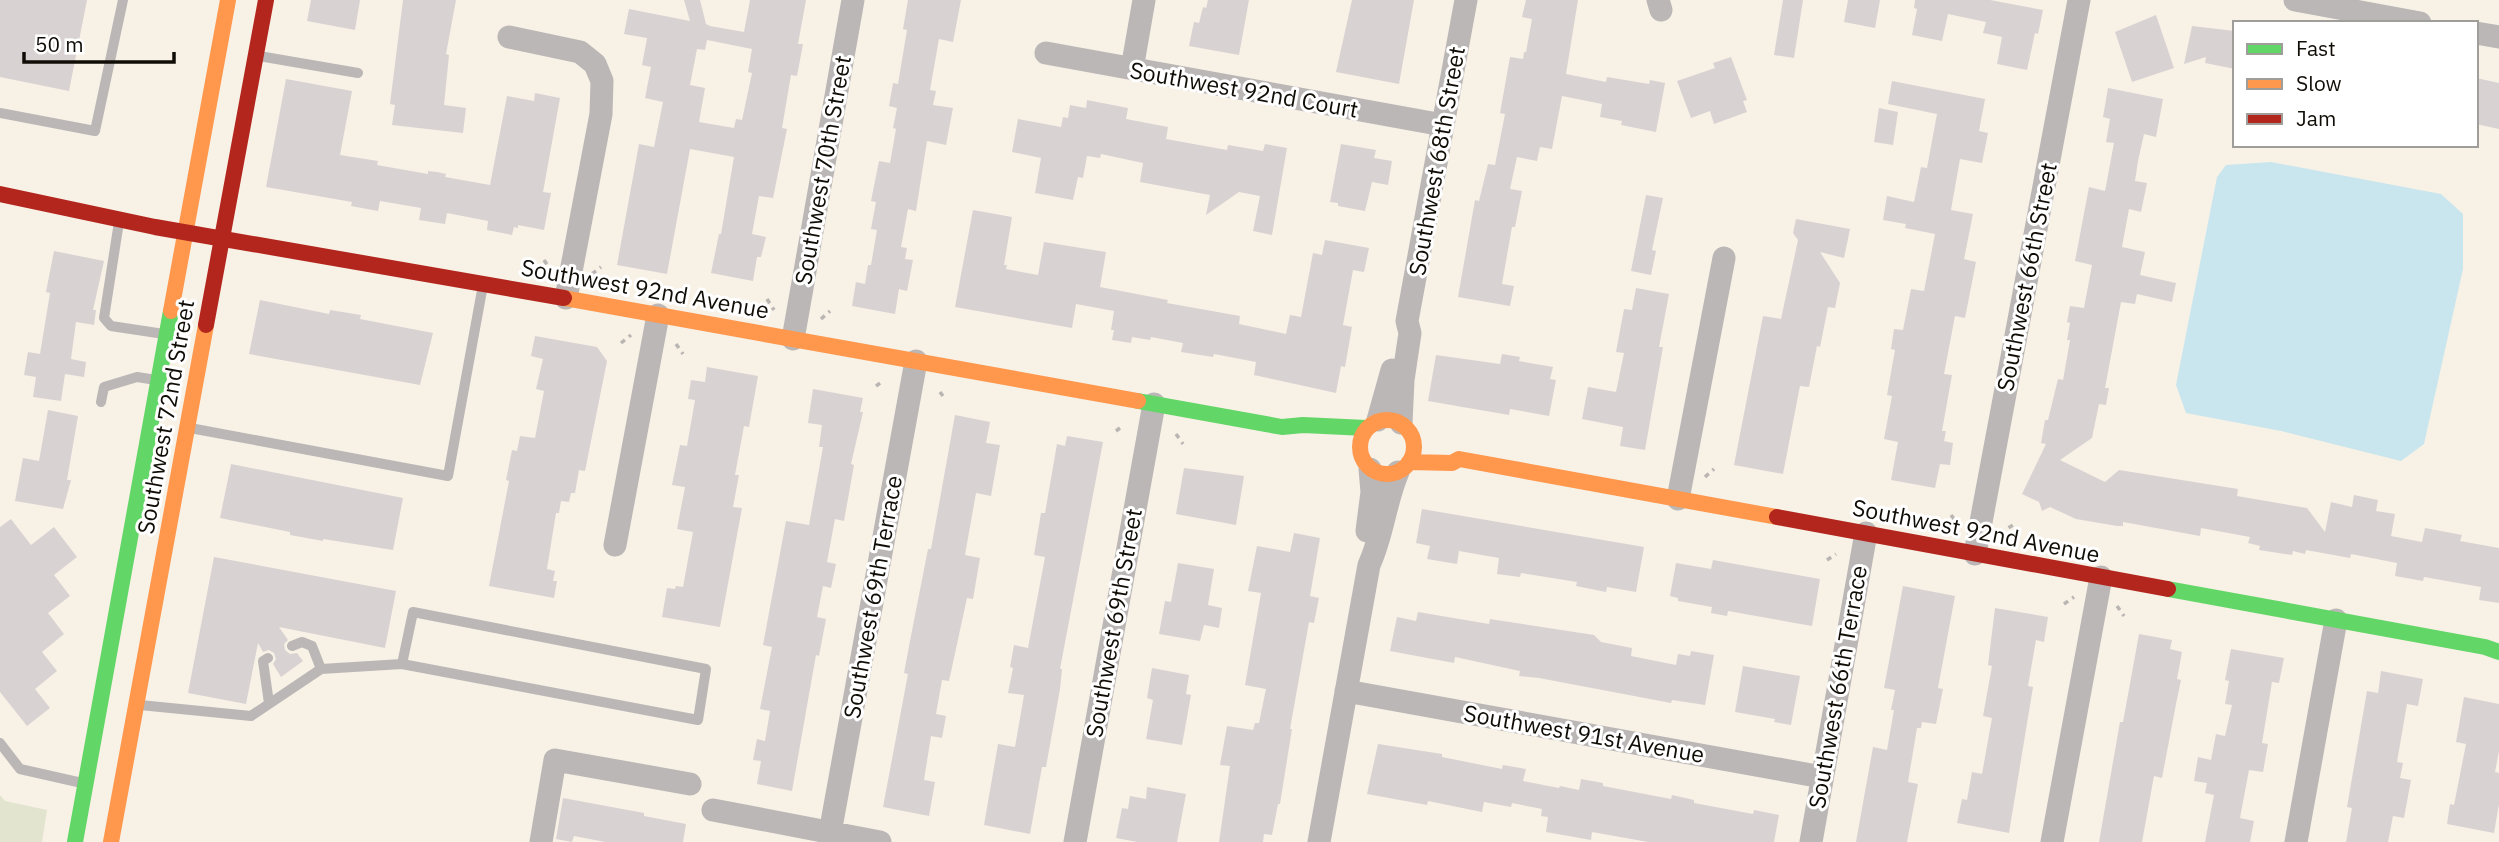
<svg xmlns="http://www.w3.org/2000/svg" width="2499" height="842" viewBox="0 0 2499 842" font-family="'IBM Plex Sans',sans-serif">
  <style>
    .green { fill: #e2e4cf }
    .water { fill: #c9e6ef }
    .building { fill: #d9d2d3; fill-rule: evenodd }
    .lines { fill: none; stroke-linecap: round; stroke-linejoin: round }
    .path { stroke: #b8b5b2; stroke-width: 3.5; stroke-dasharray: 5 5; stroke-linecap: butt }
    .lane { stroke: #bbb7b6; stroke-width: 10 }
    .street { stroke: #bbb7b6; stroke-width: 23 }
    .fast { stroke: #63d668; stroke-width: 16 }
    .slow { stroke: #ff974d; stroke-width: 16 }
    .jam { stroke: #b3261e; stroke-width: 16 }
    .labels { text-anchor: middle; stroke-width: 6; stroke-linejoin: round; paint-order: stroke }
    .street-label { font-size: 23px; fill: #100c06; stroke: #fff }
  </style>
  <rect width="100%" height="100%" fill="#f8f1e6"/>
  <path class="green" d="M0,795L5,801L47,810L42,842H0Z"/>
  <path class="water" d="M2271,162L2441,194L2463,214V269L2424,444L2401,461L2281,431L2186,413L2176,385L2217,177L2226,165Z"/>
  <path class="building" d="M0,0H87L69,91L0,77Z
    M311,0H360L355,30L307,21Z
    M403,0H456L446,54L449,55L444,105L466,108L463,133L392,125L395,105L390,104Z
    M684,0H700L706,24L710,26L744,32L750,0H806L798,44H803L797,76L791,75L782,128L787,129L773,198L759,196L752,234L766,237L761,257H757L753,281L711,273L719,234H721L734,157L690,149L667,274L617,265L639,144L654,147L663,102L645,98L651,67L642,65L647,38L624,34L629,9L690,21ZM707,40L752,49L748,72L752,73L742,120L736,119L734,128L699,122L705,88L690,85L697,49L705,50Z
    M908,0H961L953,42L939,39L930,90L936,91L933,105L953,108L946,145L927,141L916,211L908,209L901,247L907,248L905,259L913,260L907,291L899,289L895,314L852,306L856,282L865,284L868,265H871L877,230L871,229L876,202L871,201L879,161L890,163L896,129L893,128L897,108L889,106L893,83L898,84L907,30L903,29Z
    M1208,0H1249L1239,55L1189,46L1194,22L1199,23L1203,7L1206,8Z
    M1352,0H1414L1399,84L1336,72Z
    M1526,0H1578L1566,74L1606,82L1607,77L1649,84L1650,80L1665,83L1656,132L1621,125L1622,121L1600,117L1602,104L1562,96L1552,149L1540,147L1537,161L1517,157L1510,189L1522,191L1515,227H1512L1502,284L1514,286L1510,306L1458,297L1475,200L1479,201L1488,164L1495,165L1505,114L1500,113L1510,57L1523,59L1524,52H1526L1532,19L1522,17Z
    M1783,0H1803L1794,58L1774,55Z
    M1848,0H1880L1875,28L1844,22Z
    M1915,0H1990L2043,10L2038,34L2035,33L2027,70L1997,64L2002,37L1983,33L1986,22L1948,14L1942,41L1912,35L1917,9L1914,8Z
    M2156,15L2174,68L2132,82L2115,32Z
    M2192,26L2235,31V69L2205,63L2206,57L2184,64Z
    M1731,57L1747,100L1743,101L1747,112L1714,124L1710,111L1691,118L1677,81L1715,68L1713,63Z
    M2476,78L2499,83V129L2476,124Z
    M286,79L352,91L340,155L378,161L377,165L428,174V171L437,172L446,174L445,177L490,185L507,96L534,101L535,93L560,98L543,192L551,193L544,230L518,225V228L514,227L512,235L487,230L488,221L447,213L445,224L419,220L421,208L380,201L378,211L351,206L352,202L266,187Z
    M1892,81L1985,99L1979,131L1988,133L1982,163L1960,159L1951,210L1973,214L1964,259L1976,262L1965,318L1955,316L1944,374L1952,375L1942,431H1946L1944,441L1953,443L1950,465L1940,464L1935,488L1891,480L1898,442L1884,439L1892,396L1887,395L1895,350L1891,349L1894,329L1903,330L1911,289L1924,291L1935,234L1905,228L1906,224L1883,220L1887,196L1914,202L1921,167L1927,168L1937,114L1888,104Z
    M2108,88L2163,99L2156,137L2144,134L2138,161L2135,181L2147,183L2141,212L2129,209L2122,247L2145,252L2140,275L2176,283L2172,302L2137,294L2135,304L2121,302L2105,388H2109L2106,405L2099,404L2092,438L2060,460L2105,482L2119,470L2238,489L2237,496L2307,508L2325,532L2331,502L2352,507L2354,495L2378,500L2376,511L2395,514L2391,536L2422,542L2425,528L2462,535L2460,541L2499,548V603L2479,600L2481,587L2424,577L2423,581L2395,576L2397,563L2351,554L2350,558L2306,550L2305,554L2293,551L2292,555L2259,550L2260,546L2248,543L2250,537L2201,528L2200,536L2123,522V526H2117L2076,519L2050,507L2042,511L2039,502L2022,494L2046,444L2041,443L2045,420H2048L2058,379L2063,380L2070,340H2067L2070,323L2067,322L2070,306L2084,308L2092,265L2075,261L2089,187L2105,191L2114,143L2106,142L2110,119L2103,117Z
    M1087,100L1128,108L1126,119L1168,127L1166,139L1227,150L1228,145L1263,151L1265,144L1287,148L1272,235L1253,231L1260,196L1239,192L1206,215L1210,195L1140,182L1143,163L1101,154L1100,158L1087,156L1083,178L1078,177L1073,200L1035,193L1041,158L1012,152L1018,119L1061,127L1063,117L1068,118L1070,105L1086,108Z
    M1879,108L1898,112L1893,145L1874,142Z
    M1341,144L1376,150L1374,158L1392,161L1388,185L1372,182L1365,211L1338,206V203L1330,202Z
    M1646,195L1663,198L1652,250L1656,251L1651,275L1631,271Z
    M973,210L1012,217L1004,265H1007L1006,269L1038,275L1044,242L1106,252L1100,287L1168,300L1167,303L1240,316L1239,324L1286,334L1290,315L1301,317L1313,253L1322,255L1325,240L1369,248L1364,272L1353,270L1343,325L1352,327L1345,367L1341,366L1336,393L1254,375L1256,362L1214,354L1213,357L1181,352L1183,343L1151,337L1150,340L1132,337L1131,343L1112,340L1114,330H1111L1114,311L1076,304L1072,328L955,307Z
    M1796,219L1850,229L1844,258L1820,252L1840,283L1835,308L1828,307L1820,347L1817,346L1809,387L1800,386L1783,474L1734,465L1763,316L1781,319L1798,240L1793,233Z
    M54,251L104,261L93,310H96L94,325L76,322L71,359L86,362L84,377L65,374L61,401L33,397L36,377L24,375L28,352L40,354L50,293L46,292Z
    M1636,288L1669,294L1659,347H1663L1645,450L1620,446L1623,427L1582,419L1588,387L1616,392L1624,353L1616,352L1624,309L1632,310Z
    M260,300L329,314L330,310L361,315L360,319L433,333L420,385L249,354Z
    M535,336L597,347L607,361L585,471L579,470L575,493H571L569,502L561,501L559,513H556L547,569L555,571L553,581H557L554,598L489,586L508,486L509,481L506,480L512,450L517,451L520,436L535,438L544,391L536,389L543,359L531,356Z
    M1502,354L1520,357L1519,361L1553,367L1550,379L1556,380L1549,416L1510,409L1509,415L1428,401L1436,355L1500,364Z
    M707,367L758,376L749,427L744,426L735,475H739L733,507L742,508L720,627L662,617L667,588L675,589L676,586L683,587L693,532L677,529L685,487L672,485L680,445L687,446L695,400L688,399L691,380L705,382Z
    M813,389L863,398L860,412H863L851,464L854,465L844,521L835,519L827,562L836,564L831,588L823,586L817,617L826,619L819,656L816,655L792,791L757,784L761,761L753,760L757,739L765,741L770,711L760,709L772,647L763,645L786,521L809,525L823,447H819L822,425L808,423Z
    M48,410L78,416L67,480H71L63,509L15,501L23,458L39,461Z
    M955,415L990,422L986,443L1000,445L991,496L976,493L965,555L980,558L973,599L967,598L949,681L942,680L936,714L946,716L942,738L931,736L924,780L935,782L929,816L883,807L908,674L904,673L909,646L928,549H931Z
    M1067,436L1103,442L1060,669H1062L1060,689L1046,767H1042L1030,834L984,825L998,744L1015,747L1024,695L1008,693L1013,668L1010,667L1014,645L1028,648L1045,557L1034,555L1041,513H1045L1057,444L1065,446Z
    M231,464L403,498L393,550L323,539V541L290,535V532L220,518Z
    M1184,468L1244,476L1236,525L1176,514Z
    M1422,509L1644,547L1636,592L1607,587L1606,592L1576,586L1577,582L1521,573L1520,577L1497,574L1499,558L1459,551L1457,564L1427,559L1430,546L1416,543Z
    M11,519L31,545L54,527L77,557L54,575L70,596L48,613L64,634L42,652L57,671L35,689L50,708L27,726L0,692V527Z
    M1294,533L1320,538L1310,596L1319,598L1314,623L1309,622L1290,729H1292L1280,804H1278L1272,835L1264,834L1263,842H1219L1230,766L1220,765L1227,726L1253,730L1255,723H1259L1266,689L1245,685L1261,593L1248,591L1257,546L1290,552Z
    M214,557L396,591L385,648L279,627L288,640L284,644L285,650L290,654L297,653L303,661L281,677L273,664L276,659L274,653L269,650L263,652L258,643L246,704L188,693Z
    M1713,560L1820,579L1812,626L1728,611L1727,616L1711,613L1712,607L1678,601V598L1670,596L1676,563L1711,569Z
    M1178,563L1214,569L1208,605L1222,608L1219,628L1204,625L1200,641L1159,634L1165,601L1171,602Z
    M1903,586L1955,596L1938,688L1943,689L1936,724L1922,722L1921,728H1917L1908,782L1918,784L1907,842H1856L1873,747L1887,750L1894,710H1891L1895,690L1884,688Z
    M1995,608L2048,617L2044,642L2036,640L2028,686L2033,687L2009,833L1957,823L1962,799L1967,800L1972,772L1982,774L1992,718L1983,716L1992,666L1988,665Z
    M1418,612L1489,624L1490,619L1594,635L1601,642L1632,648L1631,656L1676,665L1678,654L1690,656L1691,651L1714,655L1705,705L1672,700L1671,703L1539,678L1519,676L1520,671L1455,657L1454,663L1390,651L1397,617L1416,621Z
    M2139,634L2172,640L2170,649L2182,652L2177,679L2181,680L2176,704L2162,778L2154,776L2142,842H2099L2120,722H2123Z
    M2231,649L2284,658L2279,683L2272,682L2262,743L2268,744L2263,772L2249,770L2240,818L2254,821L2250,842H2205L2214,795L2205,793L2207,783L2194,781L2198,757L2211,760L2216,734L2225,736L2232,705L2225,704L2229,681L2225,680Z
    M1743,666L1800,676L1791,725L1774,722L1775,719L1735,712Z
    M1152,668L1189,675L1186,694L1191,695L1182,745L1146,739L1153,700L1147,698Z
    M2381,671L2423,679L2418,706L2407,704L2397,762L2403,763L2400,778L2411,780L2404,818L2393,816L2388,842H2346L2352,808L2347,807L2367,691L2378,693Z
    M2464,697L2499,704V751L2495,772L2499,773V804L2494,833L2447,824L2450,804L2454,805L2466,744L2456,742Z
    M1378,744L1442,754V757L1502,769L1503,765L1526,769L1523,781L1559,788L1560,786L1579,790L1581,779L1603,783V786L1671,799L1672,795L1694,800V803L1753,814L1754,810L1779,815L1774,842H1648L1592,832L1591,840L1546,832L1548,817L1541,816L1542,809L1512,803L1511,807L1484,802L1482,812L1428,801L1427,805L1367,794Z
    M1147,787L1186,794L1177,842H1137L1116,838L1122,808L1128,809L1130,796L1146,799Z
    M563,798L644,813V816L686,824L683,842H605L574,836L572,842L556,839Z"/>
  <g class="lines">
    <path class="path" d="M544,260L550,269
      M592,274L601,267
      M767,299L774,310
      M821,319L830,311
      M621,343L631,335
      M676,344L683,354
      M876,386L883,381
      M940,392L945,399
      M1116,431L1124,425
      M1176,434L1183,444
      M1705,477L1714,469
      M1951,515L1958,524
      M2000,533L2013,525
      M1827,560L1836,554
      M2064,604L2074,597
      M2117,606L2124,616"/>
    <path class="lane" d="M259,56L358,73
      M0,113L95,131L123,0
      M119,222L104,318L111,326L164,334
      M101,402L104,387L137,377L156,380
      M190,428L448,476L483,285
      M292,646L302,642L312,646L321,669
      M268,658L263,661L269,703
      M140,705L251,716L321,669L402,664L413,612L706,669L698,720L402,664
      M0,743L20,769L82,783"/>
    <path class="street" d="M1658,0L1661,10
      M2295,0L2420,23
      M2476,33L2499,37
      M509,37L580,52L595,64L602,81L601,114L566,298
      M1046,53L1443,125
      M1132,69L1144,0
      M793,339L853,0
      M1378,420L1392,370
      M1401,423L1403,380L1410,333L1407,321L1466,0
      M1678,499L1724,258
      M1367,531L1372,492L1370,469
      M615,545L658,315
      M1975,554L2079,0
      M1346,691L1822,777
      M713,810L880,842
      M830,833L916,361
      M541,842L555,760L690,784
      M1075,842L1154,404
      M1319,842L1369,565C1383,535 1385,502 1398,472
      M1811,842L1866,533
      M2052,842L2101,577
      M2296,842L2336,620"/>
    <path class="fast" d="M1138,401L1282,427L1303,425L1366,428
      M2168,589L2485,647L2499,652
      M75,842L171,311"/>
    <path class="slow" d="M564,298L1138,401
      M171,311L228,0
      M1360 447a27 27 0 1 1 54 0a27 27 0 1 1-54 0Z
      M1409,462L1452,463L1459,459L1777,517
      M111,842L206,325"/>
    <path class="jam" d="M0,194L155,227L564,298
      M206,325L266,0
      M1777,517L2168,589"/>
  </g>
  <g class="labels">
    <g class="street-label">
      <text transform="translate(1244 90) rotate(10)" y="8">Southwest 92nd Court</text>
      <text transform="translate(1437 161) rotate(-80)" y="8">Southwest 68th Street</text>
      <text transform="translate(823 170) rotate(-80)" y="8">Southwest 70th Street</text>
      <text transform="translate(2027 277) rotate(-79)" y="8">Southwest 66th Street</text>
      <text transform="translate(645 289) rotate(10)" y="8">Southwest 92nd Avenue</text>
      <text transform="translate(166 417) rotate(-80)" y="8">Southwest 72nd Street</text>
      <text transform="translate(1976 531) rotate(11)" y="8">Southwest 92nd Avenue</text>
      <text transform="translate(873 597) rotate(-80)" y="8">Southwest 69th Terrace</text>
      <text transform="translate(1114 623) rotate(-80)" y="8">Southwest 69th Street</text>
      <text transform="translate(1838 687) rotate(-80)" y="8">Southwest 66th Terrace</text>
      <text transform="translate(1584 734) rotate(10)" y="8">Southwest 91st Avenue</text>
    </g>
  </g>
  <rect x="2233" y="21" width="245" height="126" fill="#ffffff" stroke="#9f9e9b" stroke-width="2"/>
  <rect x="2247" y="44" width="35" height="10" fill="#63d668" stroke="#9f9e9b" stroke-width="2"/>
  <text x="2296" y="56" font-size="21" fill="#100c06">Fast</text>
  <rect x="2247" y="79" width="35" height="10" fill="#ff974d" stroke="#9f9e9b" stroke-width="2"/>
  <text x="2296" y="91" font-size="21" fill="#100c06">Slow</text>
  <rect x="2247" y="114" width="35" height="10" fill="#b3261e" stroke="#9f9e9b" stroke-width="2"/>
  <text x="2296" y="126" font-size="21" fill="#100c06">Jam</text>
  <path d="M24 52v10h150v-10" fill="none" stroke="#100c06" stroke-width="3.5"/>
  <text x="35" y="52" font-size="21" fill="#100c06" stroke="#ffffff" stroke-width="5" paint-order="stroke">50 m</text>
</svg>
